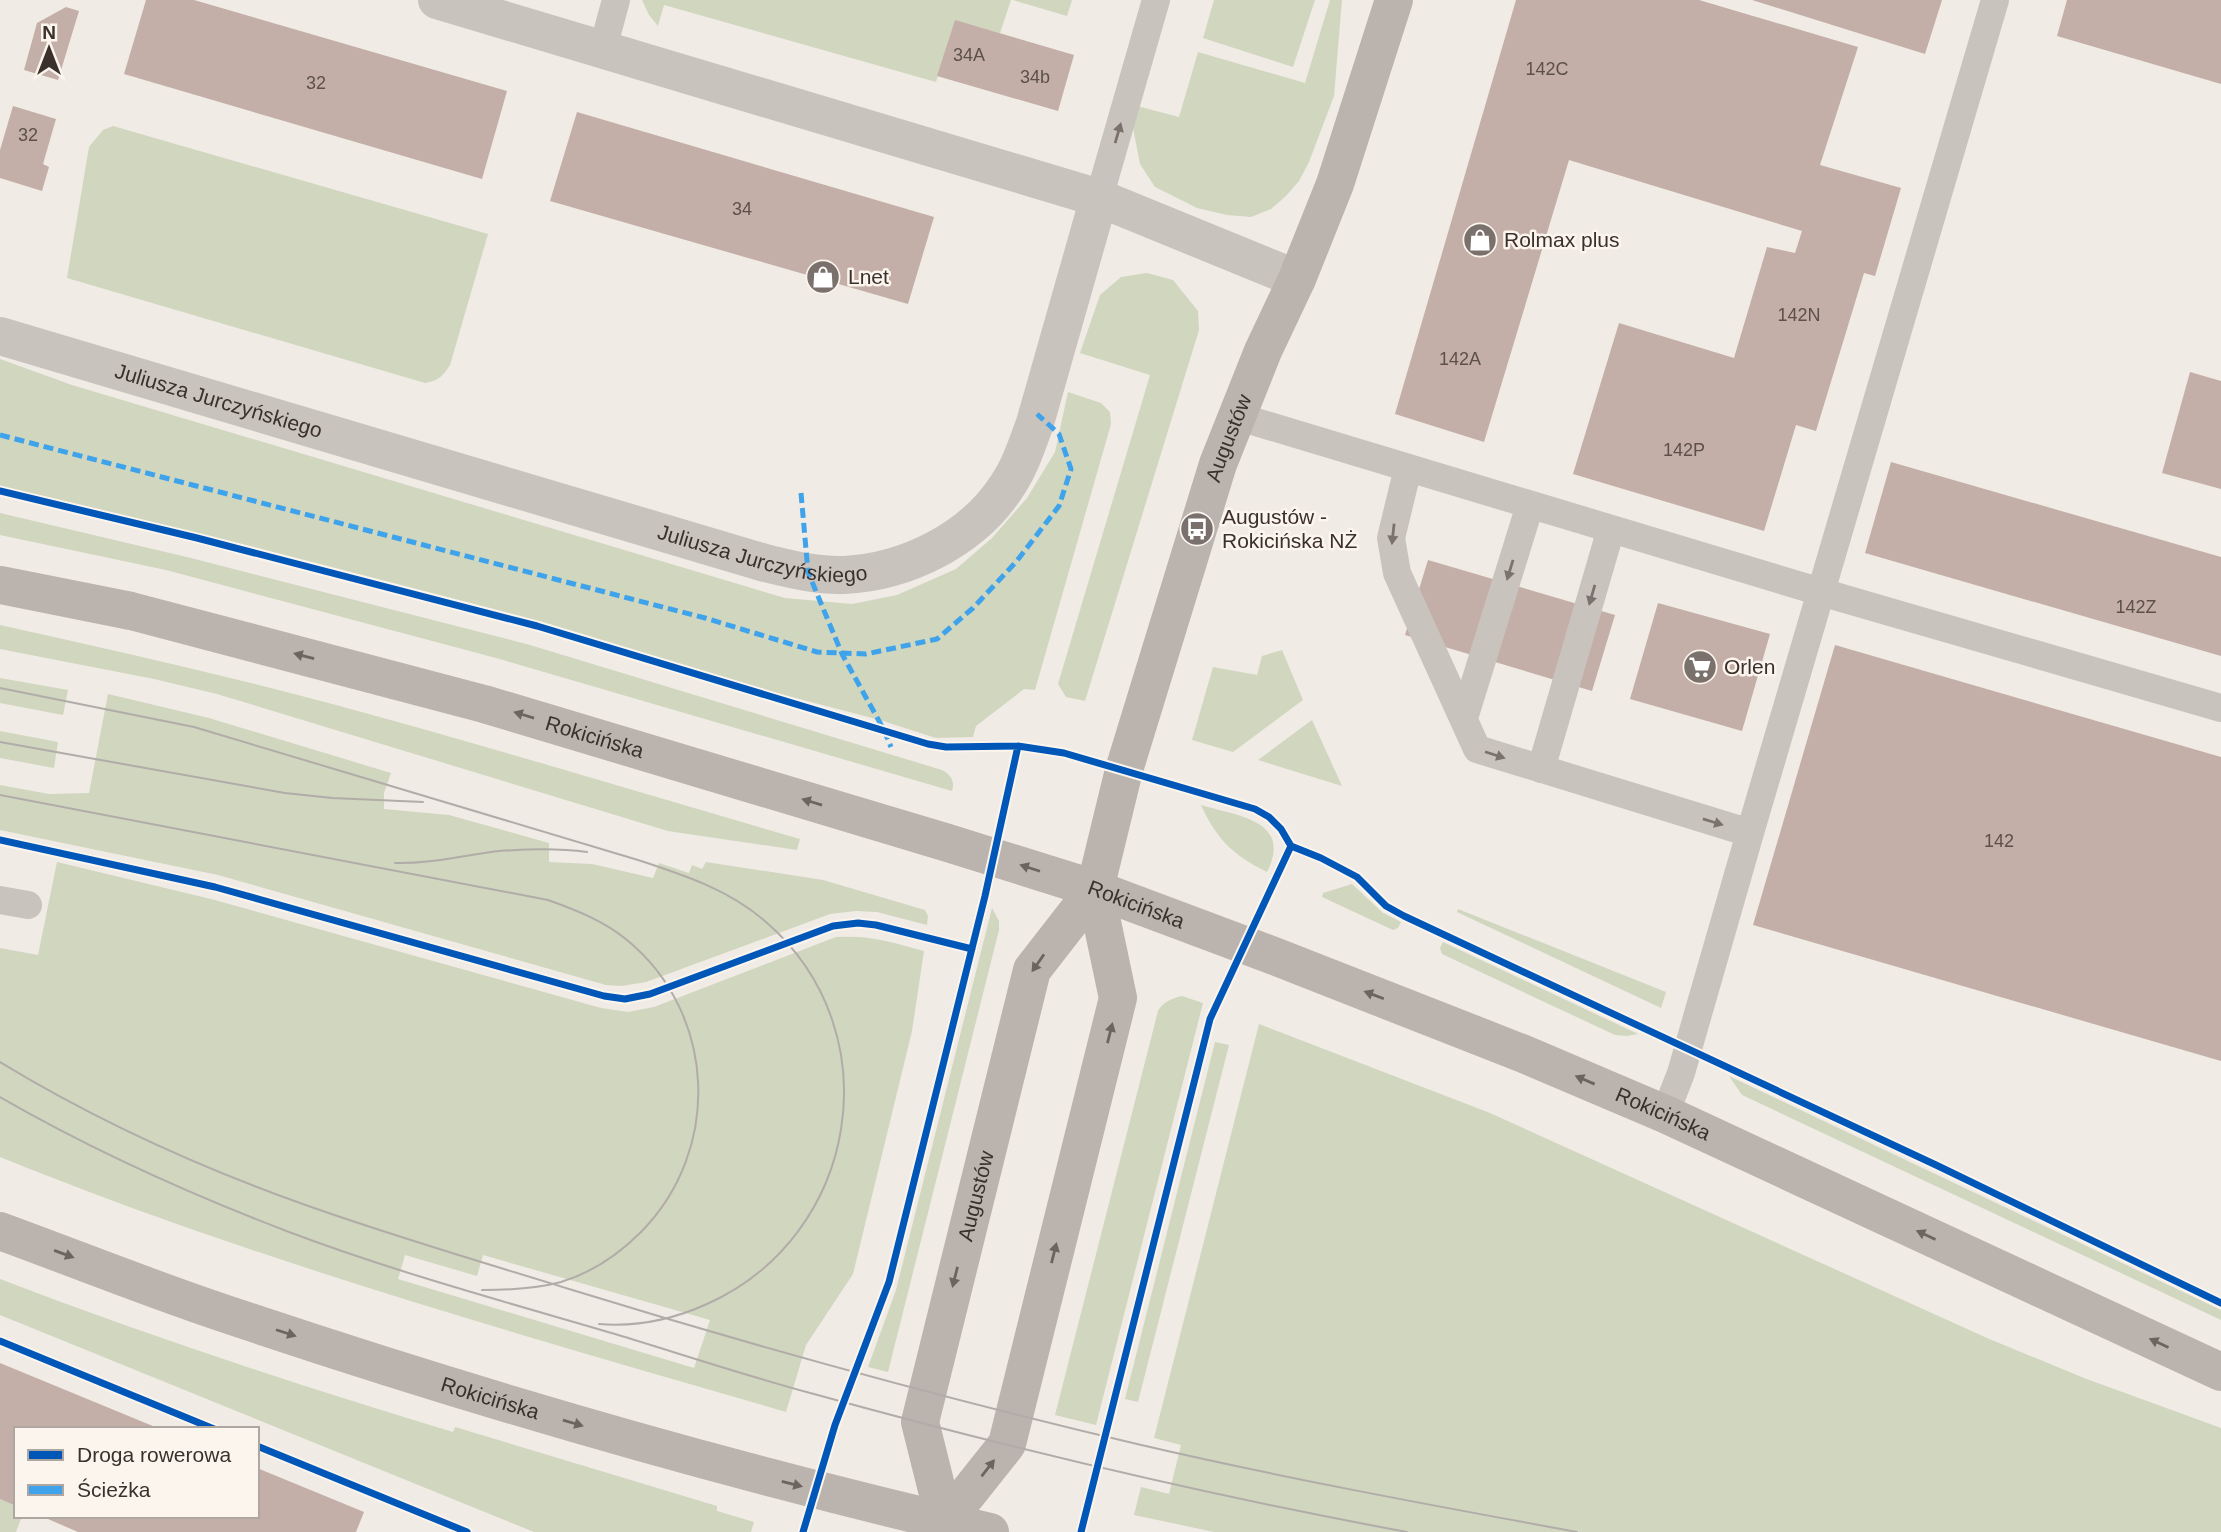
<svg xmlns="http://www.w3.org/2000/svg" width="2221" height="1532" viewBox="0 0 2221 1532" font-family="Helvetica,sans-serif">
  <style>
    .green { fill: #d1d6bf; fill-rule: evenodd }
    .building { fill: #c3afa7 }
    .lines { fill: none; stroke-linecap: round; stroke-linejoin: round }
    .lane { stroke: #c9c3be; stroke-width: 28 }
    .street { stroke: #c9c3be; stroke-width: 38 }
    .secondary { stroke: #bab3ae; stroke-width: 38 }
    .tram { stroke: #b1aca8; stroke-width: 2 }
    .quiet { stroke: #3fa3eb; stroke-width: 5; stroke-dasharray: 10 5; stroke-linecap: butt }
    .cycleway-casing { stroke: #fbf5ee; stroke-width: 11 }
    .cycleway { stroke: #0057b8; stroke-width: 7 }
    .oneway { fill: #7b726d }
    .oneway2 { fill: #6e645f }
    .labels { text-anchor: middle; stroke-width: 5; stroke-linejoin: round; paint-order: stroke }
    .number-label { font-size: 18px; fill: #5d504a }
    .poi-label { font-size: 21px; fill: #3b302b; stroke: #fbf5ee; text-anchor: start }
    .street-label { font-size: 21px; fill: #3b302b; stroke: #fbf5ee }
  </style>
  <rect width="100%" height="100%" fill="#f0ebe5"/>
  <path class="green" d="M642,0H1011L1000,33L955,21L936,82L664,5L658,26L649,15Z
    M1013,0H1072L1067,16Z
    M1214,0H1315L1293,67L1203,38Z
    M1330,0H1342L1334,96L1309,162L1299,181L1286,196L1271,209L1251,217L1227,215L1197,208L1155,187L1140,164L1133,128L1137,106L1179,117L1198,52L1305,83Z
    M113,126L488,234L450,365C443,376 438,381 425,383L67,278L89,147L103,130Z
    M1147,273L1173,280L1198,311L1199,330L1085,701L1066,697L1058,684L1150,375L1080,353L1100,295L1121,277Z
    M0,359L72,385L785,598L852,604L897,595L956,569L992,538L1027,498L1055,452L1068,392L1101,403L1110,412L1111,424L1035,690L1024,689L976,726L973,737L936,738L880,720L0,491Z
    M0,513L191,558L530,645L942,770C951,775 955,781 952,791L496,658L166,570L0,535Z
    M0,625C112,650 225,675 336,705C491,747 645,794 800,839L797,850L668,831L217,694L154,679L0,649Z
    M1282,650L1303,700L1233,752L1192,740L1213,667L1257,675L1262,656Z
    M0,678L68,690L63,715L0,703Z
    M108,694L209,718L391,773L384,793V809L449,815L549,843V862L592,864L653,878L659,863L689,873L692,865L702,869L706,862L823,880L925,910L928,916L927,925L877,912L856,911L830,914L646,982L622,986L606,985L218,875L0,830V785L49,794L89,793Z
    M1312,720L1342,786L1258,760Z
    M0,731L58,742L54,768L0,758Z
    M1201,805C1237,816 1293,820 1267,872C1233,855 1217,840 1201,805Z
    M57,862L211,899L601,1008L628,1012L654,1007L836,937C871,935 891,942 924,951L912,1031L853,1274L806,1345L786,1412C522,1335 256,1261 0,1157V948L38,955ZM405,1255L477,1276L483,1255L710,1320L694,1368L398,1279Z
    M1352,884L1383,913L1401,922L1398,928L1393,930L1322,897L1323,893Z
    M992,908L999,921V930L888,1372L868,1367L896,1290Z
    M1458,909L1666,992L1661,1008L1457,912Z
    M1443,942L1638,1034L1627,1036L1615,1035L1442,954L1440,948Z
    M1182,996L1203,1003L1096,1425L1055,1415L1158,1011C1164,1001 1171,999 1182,996Z
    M1259,1024L1490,1113L1987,1338L2084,1378L2221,1428V1532H1214L1134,1515L1141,1487L1169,1494L1181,1445L1154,1438Z
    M1215,1042L1229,1045L1138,1402L1125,1399Z
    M1729,1076L2221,1310V1320L1742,1095Z
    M0,1279C149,1336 300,1386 453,1432L455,1427L717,1506V1511L754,1522L751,1532H534L0,1315Z
    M0,1499L16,1506V1516H22L16,1532H0Z"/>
  <path class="building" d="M146,0H194L507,91L482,179L124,74Z
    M1516,0H1699L1858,47L1820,165L1901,188L1875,276L1864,273L1816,431L1796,425L1764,531L1573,474L1619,323L1734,358L1767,247L1795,253L1802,231L1569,160L1484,442L1395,414Z
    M1752,0H1942L1925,54Z
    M2067,0H2221V84L2057,36Z
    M66,7L79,11L58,80L24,70L37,23Z
    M955,20L1074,55L1058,111L937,76Z
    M13,106L56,119L43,164L49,167L42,191L0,178V150Z
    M577,112L934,217L908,304L550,201Z
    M2190,372L2221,381V489L2162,473Z
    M1891,462L2221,557V656L1865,553Z
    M1428,560L1615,615L1592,691L1405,635Z
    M1658,603L1770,634L1742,731L1630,699Z
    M1835,645L2221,757V1061L1753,925Z
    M0,1363L160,1429H16V1506L0,1499Z
    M257,1468L364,1512L356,1532H78L41,1516H257Z"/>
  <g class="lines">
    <path class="lane" d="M603,48L616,0
      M1099,198L1156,0
      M1236,416L1821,592L2221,708
      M1408,468L1391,538L1397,573L1477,749L1750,833
      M1464,718L1530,505
      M1541,769L1611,529
      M0,900L28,905
      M1665,1114L1681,1073L1750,833L1995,0"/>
    <g class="street">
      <path d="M437,0L1099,198"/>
      <path id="s1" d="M0,336L765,563C790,569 817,576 844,575C906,572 972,540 1007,486C1020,467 1027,445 1035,423L1099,198L1297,279"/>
    </g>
    <g class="secondary">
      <path id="s2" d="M0,585L131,611L484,704L948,843L1095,889L1274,956L1524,1054L1665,1114L2221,1372"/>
      <path id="s3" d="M0,1231C74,1258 148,1288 223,1313C475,1398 731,1472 990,1532"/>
      <path d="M945,1522L1007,1444L1118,998L1095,889"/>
      <path id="s4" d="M943,1532L945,1522L920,1422L1032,970L1095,889L1124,770L1218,464L1263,351L1297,279L1335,184L1394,0"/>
    </g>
    <path class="tram" d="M0,688L194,727L638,860C684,875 730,890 766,922C893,1032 859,1236 707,1304C674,1319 636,1327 599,1324
      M0,742L285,793L332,798L423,802
      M0,795L548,900C576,910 604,921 627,940C717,1014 722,1150 641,1232C619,1254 591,1273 561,1282C535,1289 509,1290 482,1290
      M395,863C430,864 464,855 499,851C527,849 558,848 587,852
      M0,1062C94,1119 197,1166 300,1203C389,1235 479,1261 569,1289C757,1347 946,1399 1137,1444C1283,1478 1430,1505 1577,1532
      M0,1097C92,1150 190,1194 289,1232C395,1272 506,1302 615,1334C681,1354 747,1376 814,1394C1009,1448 1207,1495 1407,1532"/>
    <path class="quiet" d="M0,435L705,618L817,652L866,654L937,639L973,608L1016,562L1059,506L1071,469L1059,434L1037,414
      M801,493L808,572L842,654L884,730L891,747"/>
    <g class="cycleway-casing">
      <path id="cycleway" d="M0,491L197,538L537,626L928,744L946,747L1018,746L1064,753L1255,809L1269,817L1281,829L1291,846L1321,858L1357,877L1386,906L1404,916L1936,1165L2221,1303
        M0,840L215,887L604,996L625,999L650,994L833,926L858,923L876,925L972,949
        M0,1341L214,1429
        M257,1446L467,1532
        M803,1532L835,1425L889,1282L985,896L1018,746
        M1081,1532L1210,1019L1291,846"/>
    </g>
    <use href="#cycleway" class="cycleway"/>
  </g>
  <defs><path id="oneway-solid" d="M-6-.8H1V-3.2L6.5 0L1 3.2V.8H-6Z" transform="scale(1.75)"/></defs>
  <g class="oneway">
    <use href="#oneway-solid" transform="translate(1118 133) rotate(-74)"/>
    <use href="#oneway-solid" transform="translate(1393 534) rotate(96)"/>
    <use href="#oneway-solid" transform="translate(1510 570) rotate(107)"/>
    <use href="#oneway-solid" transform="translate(1592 595) rotate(106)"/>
    <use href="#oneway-solid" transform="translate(1495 755) rotate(18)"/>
    <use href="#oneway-solid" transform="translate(1713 822) rotate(17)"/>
  </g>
  <g class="oneway2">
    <use href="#oneway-solid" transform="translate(304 656) rotate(-165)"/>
    <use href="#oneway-solid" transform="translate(524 715) rotate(-163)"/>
    <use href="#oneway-solid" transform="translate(812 802) rotate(-163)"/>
    <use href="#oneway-solid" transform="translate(1030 868) rotate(-162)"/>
    <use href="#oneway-solid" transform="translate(1038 963) rotate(125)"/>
    <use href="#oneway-solid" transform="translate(1374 995) rotate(-159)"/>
    <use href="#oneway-solid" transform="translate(1110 1033) rotate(-76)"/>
    <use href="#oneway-solid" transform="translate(1585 1080) rotate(-157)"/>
    <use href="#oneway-solid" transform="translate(1926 1235) rotate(-155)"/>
    <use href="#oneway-solid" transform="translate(1054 1253) rotate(-76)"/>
    <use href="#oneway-solid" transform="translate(64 1254) rotate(20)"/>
    <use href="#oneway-solid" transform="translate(955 1277) rotate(104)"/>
    <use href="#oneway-solid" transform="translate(286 1333) rotate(18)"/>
    <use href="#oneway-solid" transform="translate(2159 1343) rotate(-155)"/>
    <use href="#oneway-solid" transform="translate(573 1423) rotate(16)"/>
    <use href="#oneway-solid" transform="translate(988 1468) rotate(-52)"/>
    <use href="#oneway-solid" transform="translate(792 1484) rotate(14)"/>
  </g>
  <defs>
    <g id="shop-disc" transform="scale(1.75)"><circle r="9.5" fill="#7a716c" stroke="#fbf5ee"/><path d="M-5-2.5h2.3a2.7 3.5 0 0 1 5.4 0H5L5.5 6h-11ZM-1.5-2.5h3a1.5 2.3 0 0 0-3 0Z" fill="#fff"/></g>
    <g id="bus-disc" transform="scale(1.75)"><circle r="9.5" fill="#7a716c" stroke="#fbf5ee"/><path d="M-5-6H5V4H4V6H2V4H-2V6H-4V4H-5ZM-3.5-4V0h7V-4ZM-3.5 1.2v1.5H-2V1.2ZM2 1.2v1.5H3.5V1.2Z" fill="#fff"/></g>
    <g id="supermarket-disc" transform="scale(1.75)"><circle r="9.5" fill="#7a716c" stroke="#fbf5ee"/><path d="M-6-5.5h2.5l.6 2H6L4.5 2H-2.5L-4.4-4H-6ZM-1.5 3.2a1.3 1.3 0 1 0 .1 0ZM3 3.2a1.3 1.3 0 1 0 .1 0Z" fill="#fff"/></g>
  </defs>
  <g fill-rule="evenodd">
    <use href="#shop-disc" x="1480" y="240"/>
    <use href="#shop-disc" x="823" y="277"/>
    <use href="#bus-disc" x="1197" y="529"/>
    <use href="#supermarket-disc" x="1700" y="667"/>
  </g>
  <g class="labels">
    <g class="number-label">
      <text x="969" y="61">34A</text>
      <text x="1547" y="75">142C</text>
      <text x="1035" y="83">34b</text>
      <text x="316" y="89">32</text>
      <text x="28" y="141">32</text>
      <text x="742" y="215">34</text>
      <text x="1799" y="321">142N</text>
      <text x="1460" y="365">142A</text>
      <text x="1684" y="456">142P</text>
      <text x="2136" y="613">142Z</text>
      <text x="1999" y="847">142</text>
    </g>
    <g class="poi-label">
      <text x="1504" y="247">Rolmax plus</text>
      <text x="848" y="284">Lnet</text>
      <text x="1222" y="524">Augustów -<tspan x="1222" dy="24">Rokicińska NŻ</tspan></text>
      <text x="1724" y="674">Orlen</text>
    </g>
    <g class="street-label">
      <text dy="7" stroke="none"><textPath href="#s1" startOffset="228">Juliusza Jurczyńskiego</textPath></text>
      <text dy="7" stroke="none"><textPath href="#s4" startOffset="1152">Augustów</textPath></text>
      <text dy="7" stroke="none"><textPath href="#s1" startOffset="794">Juliusza Jurczyńskiego</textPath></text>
      <text dy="7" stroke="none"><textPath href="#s2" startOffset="614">Rokicińska</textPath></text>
      <text dy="7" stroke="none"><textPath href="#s2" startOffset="1181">Rokicińska</textPath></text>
      <text dy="7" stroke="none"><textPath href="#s2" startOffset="1748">Rokicińska</textPath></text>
      <text dy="7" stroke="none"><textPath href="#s4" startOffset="346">Augustów</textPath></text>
      <text dy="7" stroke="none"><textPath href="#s3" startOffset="518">Rokicińska</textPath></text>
    </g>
  </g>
  <rect x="14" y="1427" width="245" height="91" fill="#fbf5ee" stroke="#aea6a0" stroke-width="2"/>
  <rect x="28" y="1450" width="35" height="10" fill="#0057b8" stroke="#aea6a0" stroke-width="2"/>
  <text x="77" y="1462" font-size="21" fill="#3b302b">Droga rowerowa</text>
  <rect x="28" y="1485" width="35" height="10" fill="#3fa3eb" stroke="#aea6a0" stroke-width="2"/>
  <text x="77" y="1497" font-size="21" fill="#3b302b">Ścieżka</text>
  <g transform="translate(49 49)" stroke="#fbf5ee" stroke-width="5" paint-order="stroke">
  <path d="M0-5L12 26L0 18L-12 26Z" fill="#3b302b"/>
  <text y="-10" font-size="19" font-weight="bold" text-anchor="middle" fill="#3b302b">N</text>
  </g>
</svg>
